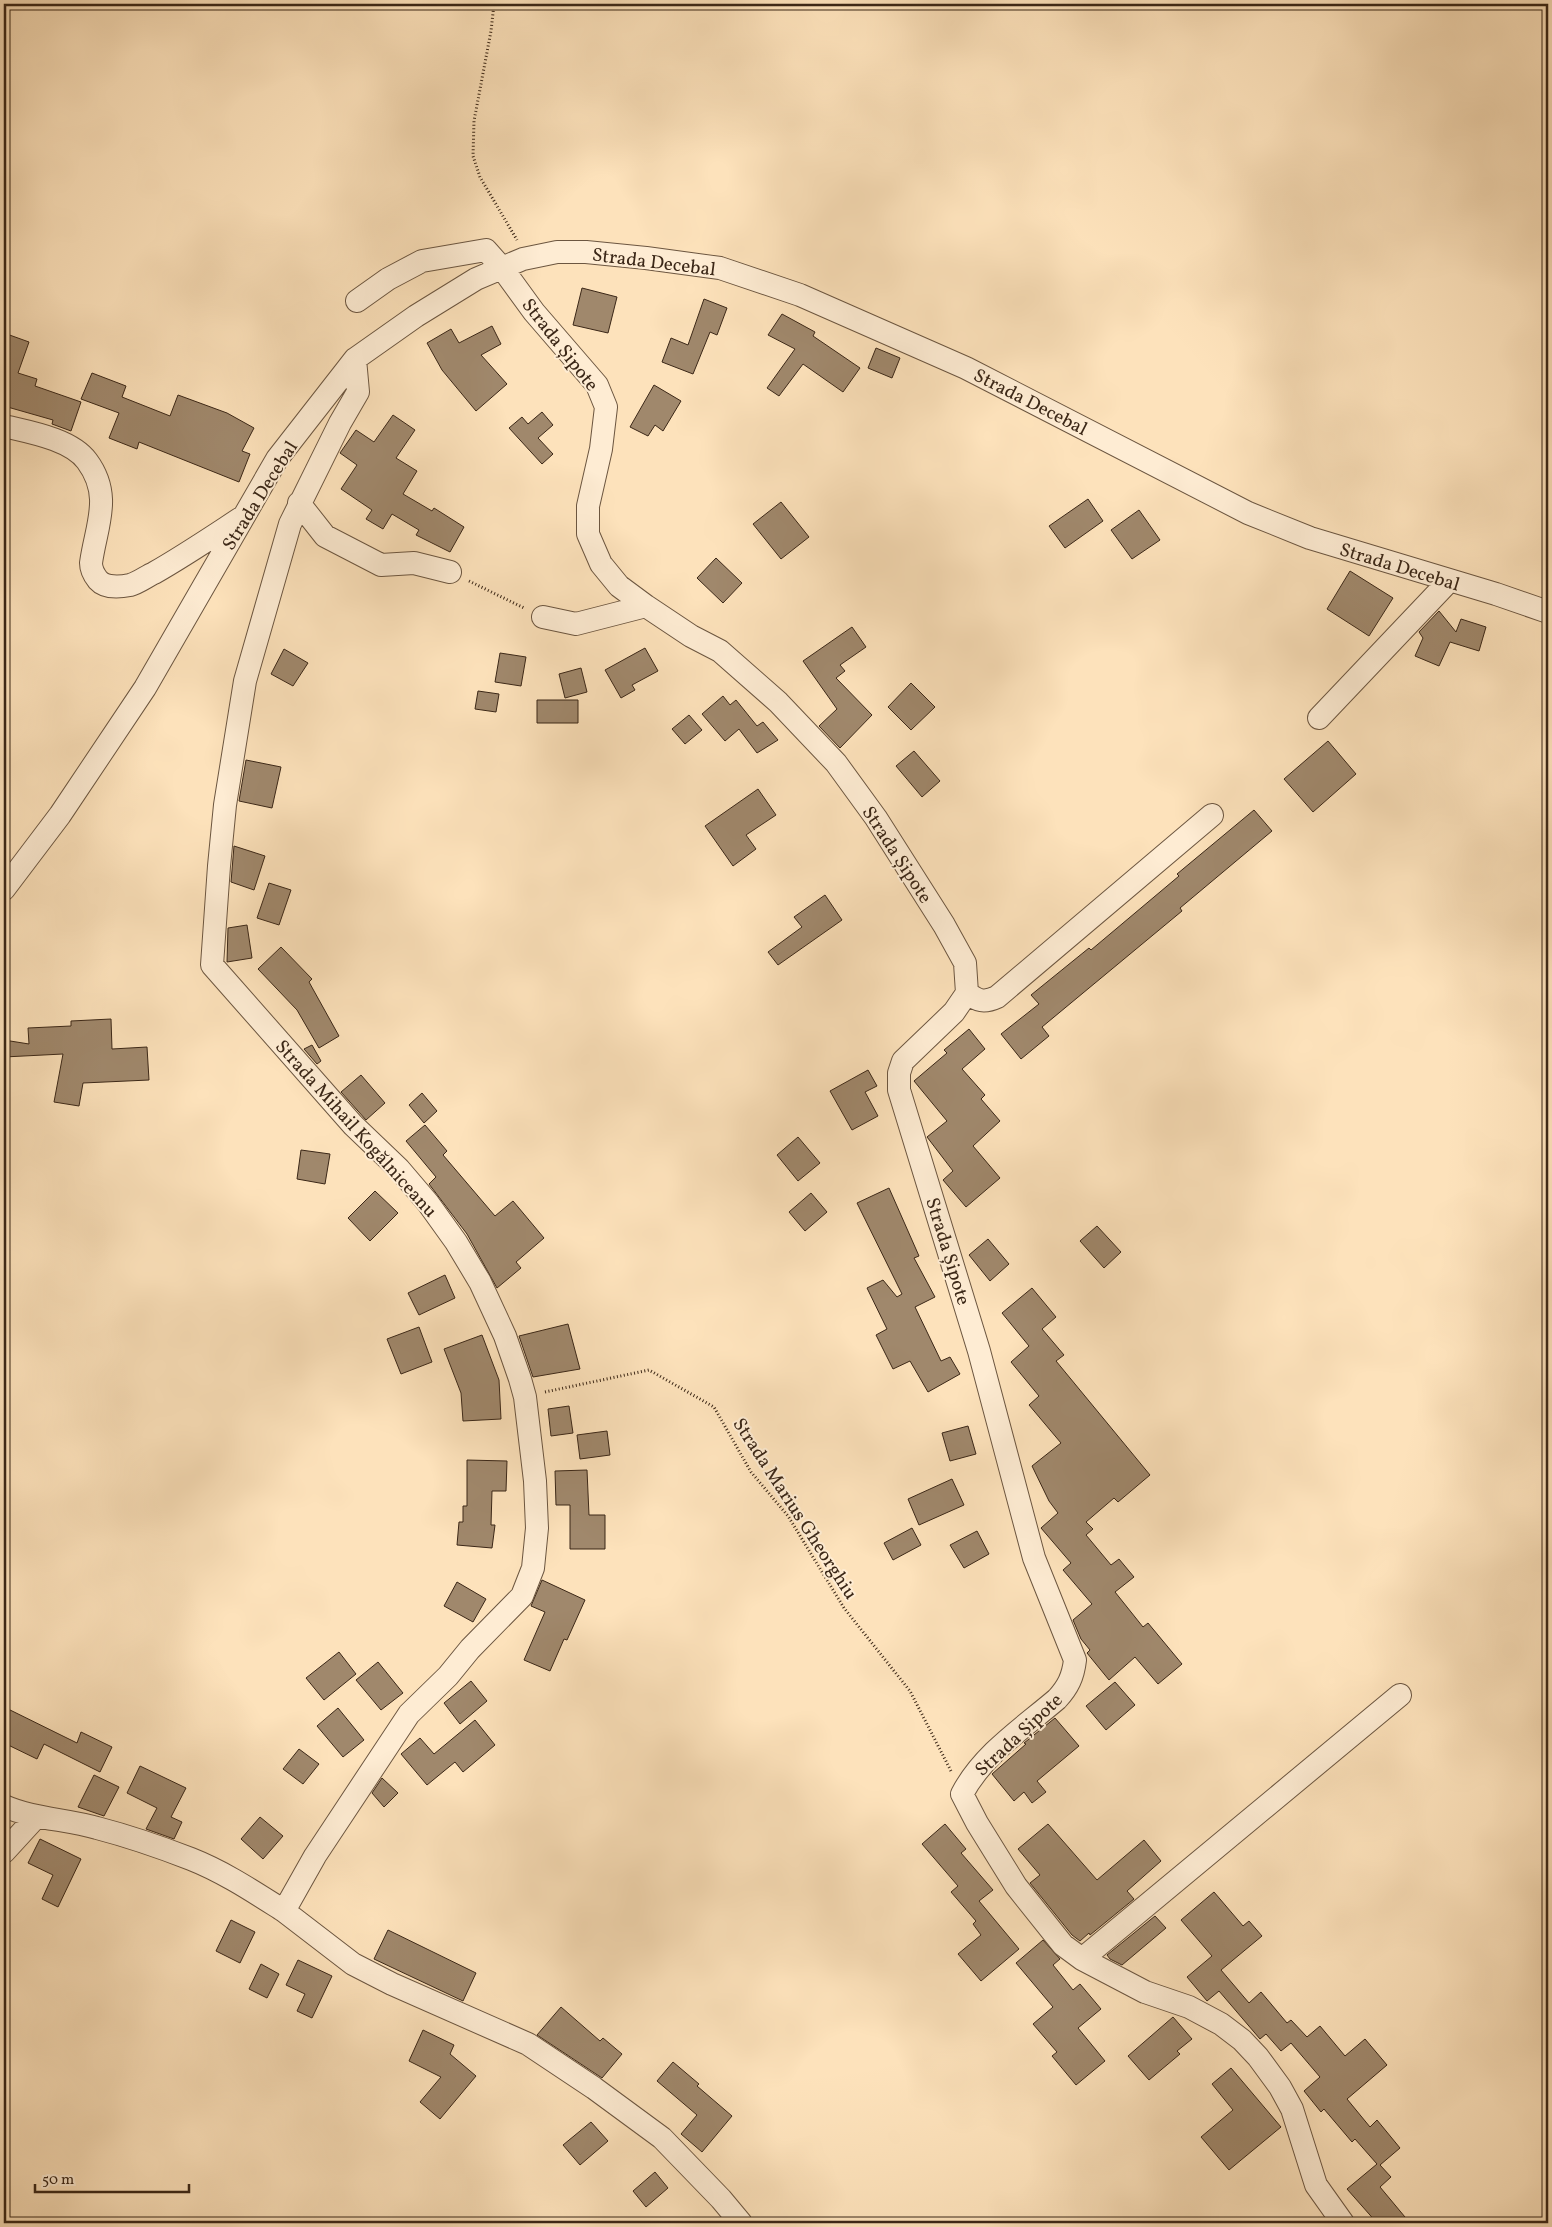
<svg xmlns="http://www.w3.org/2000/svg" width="1552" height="2227" viewBox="0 0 1552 2227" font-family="Vollkorn,serif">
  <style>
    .building { fill: #a0886c; stroke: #3b2717 }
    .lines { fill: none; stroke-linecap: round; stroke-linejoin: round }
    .minor-casing { stroke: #6c5640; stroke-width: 24 }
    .path { stroke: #3b2717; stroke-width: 3; stroke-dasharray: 1 2.5; stroke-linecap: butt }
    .minor { stroke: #feecd3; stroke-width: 22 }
    .labels { text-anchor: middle; stroke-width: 4; stroke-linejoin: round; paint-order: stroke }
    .street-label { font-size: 19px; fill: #3b2717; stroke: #feecd3 }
  </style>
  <rect width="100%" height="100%" fill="#fde2bb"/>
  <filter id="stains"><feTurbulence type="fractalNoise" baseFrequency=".004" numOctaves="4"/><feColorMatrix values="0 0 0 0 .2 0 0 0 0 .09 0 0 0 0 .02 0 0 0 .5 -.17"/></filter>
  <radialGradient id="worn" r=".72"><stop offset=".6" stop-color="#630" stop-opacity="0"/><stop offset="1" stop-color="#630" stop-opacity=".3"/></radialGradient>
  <path class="building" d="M582,288L617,297L608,333L573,325Z
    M704,299L727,308L717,335L710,332L693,374L662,362L671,338L688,345Z
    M782,314L815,332L813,336L860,368L843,392L803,364L779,396L767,388L795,349L768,335Z
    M492,326L501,344L481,355L507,384L476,411L442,370L427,343L451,329L459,343Z
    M4,333L29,342L18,373L37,379L35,386L81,402L71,431L52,424L53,420L4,406Z
    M876,348L900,358L892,378L868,368Z
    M92,373L126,386L122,397L170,416L178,395L227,413L254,428L242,451L250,454L239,482L139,442L137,449L109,438L119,413L81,399Z
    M654,385L681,401L663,431L655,425L648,436L630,427Z
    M542,412L553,425L538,438L553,454L542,464L509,428L522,417L528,424Z
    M393,415L415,430L396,458L417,471L403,494L432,511L434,508L464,527L450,552L416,535L419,530L392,514L383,529L366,519L372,510L341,489L357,465L340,453L356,430L374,442Z
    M1088,499L1103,521L1065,548L1049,526Z
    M781,502L809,537L781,559L753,524Z
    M1139,510L1160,540L1132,559L1111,530Z
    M716,558L742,583L723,603L697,578Z
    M1350,571L1393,598L1369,636L1327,609Z
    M1439,611L1456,632L1461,619L1486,627L1479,651L1450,642L1439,666L1415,656L1423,638L1419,632Z
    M852,627L866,647L840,665L845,671L836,678L872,715L840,748L819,726L837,709L803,661Z
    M645,648L658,671L632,685L635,690L621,698L605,670Z
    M284,649L308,663L293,686L271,674Z
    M500,653L526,657L521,686L495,682Z
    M581,668L587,692L565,698L559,674Z
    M911,683L935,707L911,730L888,707Z
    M478,691L499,694L496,712L475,709Z
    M723,696L730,705L736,700L757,726L763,722L778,740L757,753L739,729L725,741L702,714Z
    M537,700H578V723H537Z
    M689,715L702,730L685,744L672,729Z
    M1328,741L1356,774L1313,812L1284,779Z
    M914,751L940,781L922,797L896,766Z
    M246,760L281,767L272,808L239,801Z
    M758,789L776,815L746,835L756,849L733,866L705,826Z
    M1254,810L1272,831L1180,908L1182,911L1042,1027L1049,1036L1021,1059L1001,1034L1039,1004L1031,995L1089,948L1091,950L1179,876L1177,874Z
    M234,846L265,856L254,890L231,882Z
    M269,883L291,890L279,925L257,918Z
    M825,895L842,920L778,965L768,952L802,927L794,917Z
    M247,925L252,958L227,962L228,928Z
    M281,947L312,979L309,982L339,1036L319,1048L297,1010L258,969Z
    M111,1019L112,1049L147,1047L149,1080L83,1083L79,1106L54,1102L63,1054L4,1057V1040L29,1044L28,1028L71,1026V1021Z
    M969,1029L985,1049L962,1069L985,1095L981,1099L1000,1121L973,1146L1000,1178L966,1207L943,1180L953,1171L927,1137L947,1121L914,1081L947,1053L944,1050Z
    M312,1045L321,1061L317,1064L304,1049Z
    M868,1070L877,1086L865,1092L878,1116L852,1130L830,1091Z
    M361,1075L385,1103L366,1120L341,1092Z
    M422,1093L437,1111L424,1123L409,1105Z
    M425,1125L447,1151L443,1155L495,1216L513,1201L544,1238L516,1262L521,1268L497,1288L467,1234L429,1184L436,1177L406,1141Z
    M798,1137L820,1163L798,1181L777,1155Z
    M301,1150L330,1154L325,1184L297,1179Z
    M889,1188L919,1256L914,1258L935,1297L915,1307L941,1361L950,1357L960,1374L928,1392L910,1361L893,1369L876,1335L887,1329L867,1288L883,1280L897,1297L902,1294L857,1203Z
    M375,1191L398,1213L370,1241L348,1218Z
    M811,1193L827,1212L805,1231L789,1212Z
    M1097,1226L1121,1252L1104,1268L1080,1241Z
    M988,1239L1009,1264L990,1281L969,1255Z
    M445,1275L455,1298L419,1315L408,1293Z
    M1032,1288L1056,1317L1042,1329L1064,1355L1056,1361L1150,1475L1118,1502L1114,1498L1086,1522L1093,1529L1086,1535L1111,1565L1119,1559L1134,1577L1115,1592L1143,1627L1148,1623L1182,1664L1158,1684L1135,1657L1109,1680L1087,1653L1090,1650L1081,1639L1073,1620L1092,1604L1063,1570L1071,1563L1041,1528L1058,1513L1049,1501L1032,1466L1061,1443L1029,1405L1039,1396L1011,1362L1029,1346L1002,1313Z
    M568,1324L580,1369L533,1377L519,1336Z
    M419,1327L432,1362L401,1374L387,1339Z
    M482,1335L499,1380L501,1419L463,1421L461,1393L444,1349Z
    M569,1406L573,1433L551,1436L548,1409Z
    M968,1426L976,1454L950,1461L942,1433Z
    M607,1431L610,1455L580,1459L577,1435Z
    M467,1460L507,1461L506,1491H492L491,1525H495L492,1548L457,1545L459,1522H463V1506H467Z
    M587,1470L589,1515H605V1549H570V1505H556L555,1471Z
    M952,1479L964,1505L919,1525L908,1499Z
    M912,1528L921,1545L893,1560L884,1543Z
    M977,1531L989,1554L964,1568L950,1545Z
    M542,1580L585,1600L567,1640L564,1639L550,1671L524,1660L545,1612L531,1606Z
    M457,1582L486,1599L473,1622L444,1606Z
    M339,1652L356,1674L324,1700L306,1678Z
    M378,1662L403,1693L381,1710L356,1680Z
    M471,1681L487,1701L460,1724L444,1703Z
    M1115,1682L1135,1705L1106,1730L1086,1706Z
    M4,1707L77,1743L81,1732L112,1747L100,1772L44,1744L37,1759L4,1743Z
    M338,1708L364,1740L343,1757L317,1726Z
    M1055,1718L1079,1746L1037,1781L1046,1792L1032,1803L1024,1792L1014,1801L992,1774L1026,1744L1024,1743Z
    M475,1720L495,1745L463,1772L455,1762L427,1785L401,1754L420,1738L434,1754Z
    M299,1749L319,1764L303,1784L283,1769Z
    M140,1766L186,1788L171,1817L182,1822L174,1839L146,1829L157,1808L127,1793Z
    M94,1775L119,1787L104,1816L78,1807Z
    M382,1778L398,1793L384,1807L372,1793Z
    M260,1817L283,1836L263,1859L241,1839Z
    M945,1824L966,1849L961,1853L993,1890L979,1901L1019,1949L981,1981L958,1954L981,1935L973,1924L976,1921L951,1892L958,1886L922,1844Z
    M1048,1824L1097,1880L1144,1840L1161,1861L1127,1891L1134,1899L1090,1935L1089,1933L1080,1941L1072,1935L1030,1883L1040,1875L1018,1849Z
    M40,1839L81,1859L58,1907L42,1899L53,1875L28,1863Z
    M1214,1892L1243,1926L1249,1921L1262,1936L1221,1970L1249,2003L1261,1992L1287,2023L1291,2020L1307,2037L1320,2026L1345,2056L1365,2039L1387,2065L1347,2099L1370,2127L1377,2120L1400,2148L1380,2165L1391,2177L1380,2187L1410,2223H1377L1347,2189L1377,2164L1355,2139L1352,2142L1324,2109L1321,2112L1304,2091L1320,2077L1291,2043L1281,2051L1266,2034L1260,2039L1219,1991L1207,2001L1187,1977L1212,1956L1181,1920Z
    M1155,1916L1166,1928L1122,1965L1110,1959L1107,1955Z
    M231,1920L255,1932L240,1963L216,1951Z
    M388,1930L476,1973L463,2001L374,1959Z
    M1043,1940L1060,1959L1053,1965L1073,1990L1080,1984L1101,2009L1078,2028L1105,2061L1076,2085L1052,2056L1057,2052L1033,2024L1053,2007L1016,1963Z
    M298,1960L332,1976L312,2018L297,2011L305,1994L286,1985Z
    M261,1964L279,1974L267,1998L249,1989Z
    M561,2007L600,2041L603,2038L622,2054L602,2078L537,2035Z
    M1173,2017L1192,2039L1177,2051L1180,2054L1149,2080L1128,2056Z
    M423,2030L454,2045L450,2054L476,2076L440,2119L420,2102L441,2077L409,2061Z
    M673,2062L699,2084L697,2086L732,2116L702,2152L681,2134L697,2115L657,2081Z
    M1231,2068L1281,2127L1229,2170L1201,2137L1233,2110L1212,2084Z
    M591,2122L608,2141L580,2165L563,2145Z
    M655,2172L668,2188L646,2207L633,2191Z"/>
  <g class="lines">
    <g class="minor-casing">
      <path id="minor" d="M357,301L388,279L422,261L486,250L502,268L534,312L597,385L606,407L601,449L588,506V534L601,564L619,586L646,606L691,636L720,651L778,702L836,763L876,818L944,925L965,963L967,993L954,1012L903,1061L899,1073V1090L979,1351L1034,1558L1075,1660C1073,1677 1068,1687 1057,1699C1023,1728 983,1754 962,1794L977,1823L1016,1886L1063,1945L1082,1959L1145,1992L1189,2007L1221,2024L1242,2040L1258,2057L1280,2087L1292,2109L1316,2185L1343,2223
        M355,359L358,392L340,423L290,524L245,681L225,805L219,866L212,965L353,1125L399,1169L428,1203L456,1242L480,1282L505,1336L520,1379L525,1397L535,1481L537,1528L533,1568L522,1596L470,1649L448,1676L409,1714L315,1856L284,1911L353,1964L392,1984L528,2044L594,2088L662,2138L721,2199L741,2223
        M4,426C29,432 71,439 87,461C113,496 96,526 91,563C91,570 94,575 98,580C105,588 120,587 130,585C138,583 147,576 154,573C184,556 212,537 241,518
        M299,503L325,536L381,565L414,563L450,572
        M543,617L576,624L646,606
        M1319,718L1449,581
        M4,889L60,815L145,688L277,459L355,359L416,316L476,279L523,259L557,252H586L646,258L720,268L800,295L966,368L1248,513L1310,538L1496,594L1548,612
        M967,993C978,1001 984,1003 997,997L1212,815
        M4,1806C33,1819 66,1819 97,1828C128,1836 160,1847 191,1859C224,1872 254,1892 284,1911
        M4,1852L37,1816
        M1082,1959L1400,1695"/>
    </g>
    <path class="path" d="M494,4L491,31L474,121L473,156L480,177L517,240
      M469,581L524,608
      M545,1392L649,1370L714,1407L751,1472L788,1516L844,1608L910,1691L952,1773"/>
    <use href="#minor" class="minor"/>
  </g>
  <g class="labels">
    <g class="street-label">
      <text transform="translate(654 261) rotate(7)" y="7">Strada Decebal</text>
      <text transform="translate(561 344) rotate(52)" y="7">Strada Șipote</text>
      <text transform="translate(1031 401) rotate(27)" y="7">Strada Decebal</text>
      <text transform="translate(259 495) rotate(-58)" y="7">Strada Decebal</text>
      <text transform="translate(1400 566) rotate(17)" y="7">Strada Decebal</text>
      <text transform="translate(898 854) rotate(57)" y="7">Strada Șipote</text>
      <text transform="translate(357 1128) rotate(48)" y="7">Strada Mihail Kogălniceanu</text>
      <text transform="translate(949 1251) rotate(73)" y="7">Strada Șipote</text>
      <text transform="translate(796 1508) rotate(57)" y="7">Strada Marius Gheorghiu</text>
      <text transform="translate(1018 1734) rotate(-43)" y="7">Strada Șipote</text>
    </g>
  </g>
  <rect width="1552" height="2227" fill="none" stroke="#fde2bb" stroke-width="20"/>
  <rect x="5" y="5" width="1542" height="2217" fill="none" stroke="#3b2717" stroke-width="2.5"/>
  <rect x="10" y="10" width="1532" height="2207" fill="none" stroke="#3b2717"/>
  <path d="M35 2184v8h154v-8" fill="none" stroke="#3b2717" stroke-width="2.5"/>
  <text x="42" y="2184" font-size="15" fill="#3b2717" stroke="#feecd3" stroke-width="4" paint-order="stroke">50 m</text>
  <rect width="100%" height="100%" filter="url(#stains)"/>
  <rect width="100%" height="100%" fill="url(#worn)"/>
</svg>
